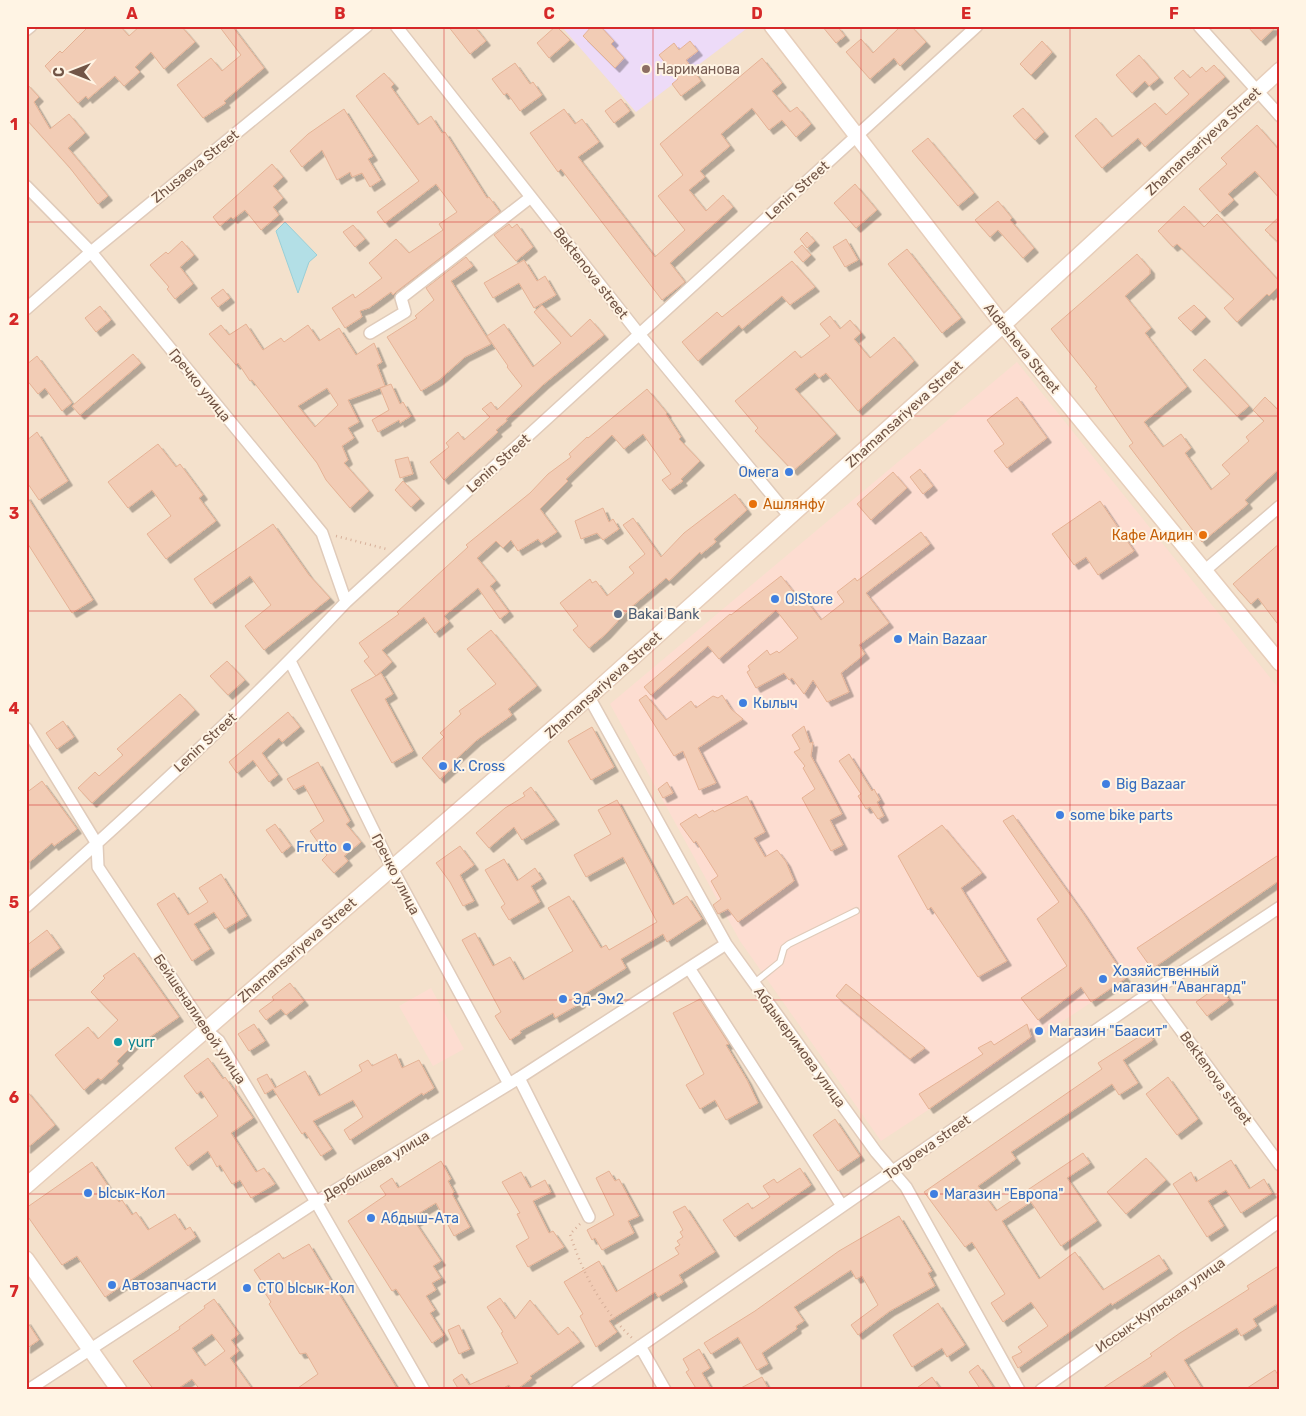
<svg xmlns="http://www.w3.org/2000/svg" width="1306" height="1416" viewBox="0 0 1306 1416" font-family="Rubik,sans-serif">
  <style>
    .residential { fill: #f4e1cc }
    .commercial { fill: #fdddd1 }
    .education { fill: #eddbf8 }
    .water { fill: #b3dfe6; stroke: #99cfd7 }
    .building { fill: #f2ccb5; stroke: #e5b295; fill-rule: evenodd; filter: url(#shadow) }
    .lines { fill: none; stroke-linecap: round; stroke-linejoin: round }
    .lane-casing { stroke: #e0cbba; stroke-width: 8 }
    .street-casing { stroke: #e0cbba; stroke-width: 14 }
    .secondary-casing { stroke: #e7ceba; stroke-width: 18 }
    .path { stroke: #d6af99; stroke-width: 2.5; stroke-dasharray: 1 4; stroke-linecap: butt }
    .lane { stroke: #fff; stroke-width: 5.5 }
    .street { stroke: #fff; stroke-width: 11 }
    .secondary { stroke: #fff; stroke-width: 15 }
    .grid { fill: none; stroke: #d62828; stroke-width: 1; stroke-opacity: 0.55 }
    .education-dot { fill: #8d6e63; stroke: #fff4e4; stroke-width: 2 }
    .shop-dot { fill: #3f7fe0; stroke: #fff4e4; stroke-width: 2 }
    .food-dot { fill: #e8710a; stroke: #fff4e4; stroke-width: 2 }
    .service-dot { fill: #5c6f8a; stroke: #fff4e4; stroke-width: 2 }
    .culture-dot { fill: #0f9aa8; stroke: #fff4e4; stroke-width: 2 }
    .labels { text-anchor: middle; stroke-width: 4; stroke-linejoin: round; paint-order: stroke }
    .education-label { font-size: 14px; fill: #785e54; stroke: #fff4e4; text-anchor: start }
    .street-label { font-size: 14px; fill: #725546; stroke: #fff4e4 }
    .shop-label { font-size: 14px; fill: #366cbe; stroke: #fff4e4; text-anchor: start }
    .food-label { font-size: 14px; fill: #c56008; stroke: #fff4e4; text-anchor: start }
    .service-label { font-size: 14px; fill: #4e5e75; stroke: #fff4e4; text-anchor: start }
    .culture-label { font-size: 14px; fill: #0d838f; stroke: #fff4e4; text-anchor: start }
    .neatline { fill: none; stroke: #d62828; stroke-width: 2 }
    .grid-label { font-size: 16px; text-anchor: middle; font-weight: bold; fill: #d62828 }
  </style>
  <defs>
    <filter id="shadow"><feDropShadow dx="4.5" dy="4.5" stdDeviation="0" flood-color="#0004"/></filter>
  </defs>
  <rect width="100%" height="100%" fill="#fcf0de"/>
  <path class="residential" d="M26,26H1280V1390H26Z"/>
  <path class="commercial" d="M1017,362L1280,690V878L881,1141L740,941L610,704Z
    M431,988L464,1049L433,1066L399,1006Z"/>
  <path class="education" d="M561,26H750L636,112Z"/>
  <path class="water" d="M285,222L317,255L309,262L298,293L276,231Z"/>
  <path class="building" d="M89,26H120L129,36L140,26H181L195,42L164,69L151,52L135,67L140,72L124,86L115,76L88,99L86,96L78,103L45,66L60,51L62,53Z
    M219,26H232L264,68L224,101L226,103L203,118L177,85L211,58L222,71L241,55Z
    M448,26H474L486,41L470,54Z
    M556,26L570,40L549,58L537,43Z
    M592,26H600L614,41L611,44L624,58L615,68L583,36Z
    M822,26H837L845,36L836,43Z
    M901,26H911L926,42L900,66L894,58L870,79L846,52L861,39L873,53Z
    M1247,26H1277L1261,41Z
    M690,41L698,51L686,60L701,81L681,96L672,84L678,79L659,55L674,43L679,50Z
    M1042,41L1052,52L1031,75L1020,64Z
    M1139,55L1159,78L1149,86L1145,81L1132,93L1116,75Z
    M762,58L782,83L772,91L790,112L797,107L811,124L796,137L782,120L769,130L752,108L721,134L730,146L700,171L705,177L689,190L706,211L723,195L733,207L670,263L685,282L662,300L561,169L558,172L530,133L564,109L575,124L582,119L599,142L578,157L655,257L685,230L658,196L683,175L660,144Z
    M515,63L530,84L533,82L542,95L520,111L507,93L504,95L492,79Z
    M1214,65L1225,77L1145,147L1138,138L1102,168L1075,136L1096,118L1112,137L1155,103L1166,115L1189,94L1174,78L1183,70L1190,78L1202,67L1206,72Z
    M384,73L394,84L391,87L418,125L431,116L442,133L445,132L487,198L489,197L500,212L396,292L393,295L391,292L369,308L360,311L362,317L345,328L332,308L353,294L355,298L382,278L369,263L396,239L409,253L443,230L439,224L457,212L436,184L385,223L377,212L419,181L356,96Z
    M26,83L39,97L34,102L50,129L69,114L85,133L68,148L108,196L98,204L70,168L26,119Z
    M621,99L630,111L614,123L605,111Z
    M1023,108L1044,132L1035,140L1013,116Z
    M344,109L373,156L368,159L381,180L370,187L362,173L352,177L350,172L337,180L322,150L302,167L290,151L308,134Z
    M1257,125L1280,151V199L1255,171L1228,194L1234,200L1220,212L1199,189L1227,164L1221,158Z
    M928,138L974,193L958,206L912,151Z
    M272,164L283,177L273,186L283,198L273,207L279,215L261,230L245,210L233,219L231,217L220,226L213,217Z
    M855,184L877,210L856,228L834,203Z
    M998,201L1012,218L1010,220L1034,248L1023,258L998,230L990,237L975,220Z
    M1184,206L1204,227L1217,214L1280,282V285L1269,296L1267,294L1237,322L1224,308L1234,299L1177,244L1173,247L1158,231Z
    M1280,216V244L1265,230Z
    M509,224L512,228L517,224L533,247L516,261L494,235Z
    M353,225L365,239L355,247L343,232Z
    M807,232L815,241L807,248L800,239Z
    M846,239L858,260L845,267L833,247Z
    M182,241L194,255L180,267L193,284L175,299L167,289L169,287L150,265L166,252L168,254Z
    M802,245L811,255L803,262L794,252Z
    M907,249L961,318L942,333L888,264Z
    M1137,254L1150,269V274L1125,296L1151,328L1145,333L1187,387L1144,422L1163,447L1181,434L1191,448L1185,453L1211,490L1230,474L1222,465L1249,441L1246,437L1264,421L1253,410L1265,397L1280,412V468L1245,500L1248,504L1202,542L1129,446L1133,443L1095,388L1097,387L1051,329Z
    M466,257L473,266L451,281L491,344L465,357L439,380L421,391L387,337L417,318L415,316L434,300L426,288Z
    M524,260L537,281L545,276L556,295L534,308L519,283L493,298L484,283Z
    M792,261L815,287L790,305L782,296L742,329L739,325L698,361L682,342L717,312L722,317Z
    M223,289L230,298L218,307L211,298Z
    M542,305L571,337L590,319L604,335L544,384L506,419L507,421L496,430L498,432L444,480L430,462L449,447L446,443L458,432L464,440L490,417L482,409L491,402L497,410L522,386L507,367L508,366L487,336L504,324L533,367L561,343L534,312Z
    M1194,305L1206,317L1191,331L1178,318Z
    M100,306L111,320L96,332L85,318Z
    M830,316L840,329L850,320L861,333L854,339L870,358L894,337L914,361L858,411L826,373L819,378L815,373L795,389L836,434L793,471L755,431L758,428L735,401L795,351L801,358L830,336L820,324Z
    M246,324L263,350L281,338L284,342L308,325L319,341L339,328L356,355L374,343L382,362L377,365L385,386L348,400L359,422L348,428L354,438L342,446L348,460L344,463L369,491L350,508L326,480L317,463L252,380L250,381L238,363L236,365L209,334L221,325L229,335ZM327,388L338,405L315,427L298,406Z
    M133,354L141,363L80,415L72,406Z
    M37,356L72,403L62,411L45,388L38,394L26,379V365Z
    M1205,359L1249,406L1237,416L1193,370Z
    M391,384L400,404L403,402L411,416L400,423L399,420L378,432L372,420L389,410L380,388Z
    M647,389L667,413L666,414L681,437L679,439L700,461L681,479L683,481L670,490L662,480L671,474L643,434L624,449L612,435L566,479L568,481L540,509L557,532L541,543L538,539L518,551L511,540L503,548L496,541L477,558L496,581L490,586L509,612L500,619L478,588L444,616L449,622L435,633L424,617L382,650L392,662L376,676L364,661L369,657L359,643L399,614L397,612L468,547L466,545L530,493L548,474L571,457L569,454L587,437L588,438Z
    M1017,397L1047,438L1007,468L994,451L1004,444L987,420Z
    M37,432L68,481L39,500L26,481V441Z
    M158,444L176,467L180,464L203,495L199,498L216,521L166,559L147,534L171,516L152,490L128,508L108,482Z
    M408,457L413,474L400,478L395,460Z
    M920,469L933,486L923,494L910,477Z
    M893,472L907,488L871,520L857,504Z
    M403,481L420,499L411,507L395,490Z
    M735,494L747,510L714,539L716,542L701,554L700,552L669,581L666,578L629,609L606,634L589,648L573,630L578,626L560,603L590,579L592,583L596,581L607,596L634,573L629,567L645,554L623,525L633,518L661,557L684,533Z
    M26,495L93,600L72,613L26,541Z
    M1100,501L1134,551L1098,575L1086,557L1074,565L1052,534Z
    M603,508L609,522L613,519L619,529L603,540L597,533L581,539L575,521Z
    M273,524L309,575L330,598L264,650L245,626L271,605L250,576L211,604L194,579Z
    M921,532L930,544L866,593L889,623L859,645L865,654L841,673L849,692L827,702L813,680L804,694L792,678L789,680L784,673L756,688L747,672L750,670L748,666L767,650L770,655L777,651L779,653L798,638L776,610L719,659L708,646L651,695L644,687L730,614L731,615L781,576L796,595L800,592L821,620L844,602L837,592L855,578L857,581Z
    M1280,543V627L1258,598L1251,604L1233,584Z
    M491,630L537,686L508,709L512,715L477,740L454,761L457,764L440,779L422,758L444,737L440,733L461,714L459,711L496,684L467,649Z
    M227,661L245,680L228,695L210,676Z
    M381,673L393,694L385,699L413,751L392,763L351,690Z
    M180,694L195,710L92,803L78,788L95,772L99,776L123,755L117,749Z
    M646,695L666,720L691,701L696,708L713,696L718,698L722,695L731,709L743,719L698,748L716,783L699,790L683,751L674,756L639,700Z
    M288,712L300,727L282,742L279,738L262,753L278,775L269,782L253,760L237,773L229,762Z
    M63,721L74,737L57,749L46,733Z
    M804,726L810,743L813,742L811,756L842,814L830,820L843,845L831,851L802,798L815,789L803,768L805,766L794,752L800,749L792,735Z
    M592,727L614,767L591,780L568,741Z
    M849,754L872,791L874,789L880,800L877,802L884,816L878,819L870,807L866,809L858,796L861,794L839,761Z
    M318,762L350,821L346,824L361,842L344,856L348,861L334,873L322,860L327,855L310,831L324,821L304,785L294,790L287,779Z
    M42,781L77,829L54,846L52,843L26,865V793Z
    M667,782L673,793L663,798L658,789Z
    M531,787L555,820L522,840L514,827L489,848L476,833L505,808L525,796L523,793Z
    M747,796L765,832L754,838L765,857L777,850L786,862L794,881L738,922L728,909L718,914L713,905L721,899L711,881L718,876L696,841L694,843L680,824L696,814L699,818L713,810L714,812Z
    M617,800L673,905L687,896L702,919L667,942L663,934L621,959L626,968L578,998L581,1003L555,1018L553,1013L520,1031L521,1033L510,1040L495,1016L501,1012L462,940L475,933L493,966L510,957L523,980L573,951L548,908L569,896L601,948L606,945L609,950L657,922L623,857L586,877L574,855L611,834L598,810Z
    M1013,815L1083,913L1126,978L1091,1002L1081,987L1038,1020L1021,998L1067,966L1037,919L1059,902L1003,821Z
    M275,824L291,846L282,853L266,830Z
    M942,825L982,873L961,888L1007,961L978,977L931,907L928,910L898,856Z
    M460,846L474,865L460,875L474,901L463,906L450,882L436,863Z
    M1280,854V880L1152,969L1137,948Z
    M504,859L517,881L535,868L542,879L531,886L540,902L509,920L501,907L505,904L485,870Z
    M221,874L247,916L225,929L214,912L194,924L210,949L192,961L157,904L174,893L188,915L208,902L199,888Z
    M47,930L60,948L26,973V946Z
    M134,953L179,1017L147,1039L146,1037L139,1043L137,1041L117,1061L119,1064L101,1080L98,1078L84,1090L55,1055L88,1027L98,1039L118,1020L91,992L105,978L103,976Z
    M290,983L304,1001L286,1015L281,1009L266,1020L259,1011L274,1000L272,997Z
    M846,984L925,1048L910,1059L836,996Z
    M1220,985L1229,1000L1207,1016L1196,1002Z
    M700,999L729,1044L726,1045L747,1080L758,1103L726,1120L715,1100L700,1109L686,1085L704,1074L673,1013Z
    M254,1024L265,1041L249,1051L238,1034Z
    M1027,1024L1031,1037L929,1109L919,1094L983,1054L978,1048L991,1041L994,1045Z
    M1148,1031L1153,1040L1123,1060L1138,1083L1119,1095L1112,1084L1011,1152L1016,1159L978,1186L996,1211L1083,1153L1090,1163L1067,1178L1097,1221L1061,1246L1031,1202L1002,1221L1039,1279L1075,1252L1103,1290L1159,1255L1168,1269L1112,1305L1111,1303L1018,1368L1012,1357L1022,1352L1018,1347L1048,1326L1031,1302L1003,1322L991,1303L1005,1294L972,1242L965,1247L924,1192L1102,1069L1098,1063Z
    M396,1054L402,1068L419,1060L434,1088L423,1095L422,1093L350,1140L344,1130L363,1117L353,1100L313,1121L332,1149L321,1156L305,1132L302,1134L273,1089L265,1094L257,1079L267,1074L275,1088L305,1071L319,1096L362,1071L359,1065L368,1060L372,1066Z
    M208,1058L223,1079L225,1077L253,1118L231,1133L256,1172L264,1168L275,1184L251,1198L240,1180L232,1184L220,1165L217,1167L208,1151L188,1166L175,1148L218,1116L201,1091L197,1094L184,1076Z
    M1168,1077L1198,1119L1177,1135L1146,1094Z
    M26,1090L55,1125L26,1149Z
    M835,1119L860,1156L838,1171L813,1135Z
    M1146,1158L1166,1180L1126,1214L1107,1192Z
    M1231,1160L1249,1189L1264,1179L1272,1193L1241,1213L1226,1190L1208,1201L1224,1226L1207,1237L1173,1184L1191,1172L1196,1182Z
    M441,1161L451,1179L448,1181L454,1192L452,1194L470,1227L454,1236L436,1203L416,1215L419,1220L415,1222L441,1261L433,1266L441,1278L432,1283L436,1290L426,1296L435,1310L430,1313L444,1335L432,1343L396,1289L392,1291L348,1221L386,1195L380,1186L392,1178L398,1188Z
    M92,1162L119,1202L122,1200L132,1215L136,1212L148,1230L175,1214L185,1230L190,1227L196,1237L105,1297L77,1256L62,1265L26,1214V1208Z
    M800,1168L811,1185L735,1237L723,1220L748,1203L752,1209L770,1197L763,1186L774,1179L777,1183Z
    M609,1171L615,1181L619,1179L639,1216L628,1221L634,1233L602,1250L595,1238L592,1240L587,1230L614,1215L596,1178Z
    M521,1172L530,1188L545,1180L551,1192L533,1201L549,1233L553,1231L564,1247L528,1267L516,1246L529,1238L517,1214L520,1213L502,1182Z
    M685,1206L715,1252L679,1275L683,1282L658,1297L655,1292L609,1321L617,1332L596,1347L580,1316L583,1314L564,1282L599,1261L616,1292L679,1254L675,1248L680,1245L677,1241L683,1237L680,1232L683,1230L673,1212Z
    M899,1216L932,1271L928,1273L935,1286L890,1311L858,1335L851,1325L878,1305L862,1276L856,1279L851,1270L794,1307L804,1321L796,1326L797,1329L762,1353L768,1364L757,1370L738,1337L711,1354L704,1343L755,1311L839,1251Z
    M309,1244L328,1276L398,1390H295L318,1374L306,1353L300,1354L269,1304L271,1302L261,1287L264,1285L254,1270L279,1253L283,1259Z
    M1280,1265V1302L1253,1319L1257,1326L1241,1336L1237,1328L1184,1360L1203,1390H1177L1165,1371L1136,1390H1100L1152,1356L1150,1354L1180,1333L1249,1289L1247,1286Z
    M500,1298L515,1319L530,1300L558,1335L568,1327L580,1342L530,1376L532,1378L516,1390H512L509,1385L500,1390H459L453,1380L462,1374L469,1385L518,1363L501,1333L503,1332L487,1307Z
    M214,1299L239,1334L231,1340L239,1351L230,1358L253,1390H200L192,1379L176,1390H154L133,1361L180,1329L179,1327L205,1308L204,1306ZM212,1334L225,1351L205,1366L192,1348Z
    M938,1303L965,1345L947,1357L942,1348L912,1367L893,1335Z
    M26,1320L39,1340L26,1349Z
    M459,1325L470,1349L459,1354L448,1330Z
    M699,1349L710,1368L702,1373L712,1390H697L686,1372L689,1370L683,1359Z
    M978,1365L995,1390H981L969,1372Z
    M1275,1370L1280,1378V1390H1244Z
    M762,1377L769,1390H737Z
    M932,1377L941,1390H914Z"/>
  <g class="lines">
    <g class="lane-casing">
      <path id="lane" d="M754,983L780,962L784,948L789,944L856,911"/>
    </g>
    <g class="street-casing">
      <path id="street" d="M396,26L639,334L790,517
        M1199,26L1280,116
        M26,30L31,26
        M26,186L91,252L322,533L346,602
        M26,309L91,252L367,26
        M370,333L405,312L401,298L531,197
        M1203,572L1280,506
        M290,661L392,868L509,1084
        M589,697L726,944L876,1152L906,1187L1019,1390
        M26,728L97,844L98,867L207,1031L219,1041L316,1202L424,1390
        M26,907C136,809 245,709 346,602L977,26
        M689,968L842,1206
        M1152,991L1280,1165
        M519,1078L589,1217
        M640,1346L665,1390
        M28,1390L316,1202L519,1078L726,944
        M577,1390L1138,1001L1280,907
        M1041,1390L1280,1221"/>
    </g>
    <g class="secondary-casing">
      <path id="secondary" d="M772,26L1003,325L1280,663
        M26,1186L589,697L1003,325L1280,70
        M26,1259L119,1390"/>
    </g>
    <path class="path" d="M336,536L386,549
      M580,1224L570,1234C582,1272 602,1310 632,1338"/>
    <use href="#lane" class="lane"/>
    <use href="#street" class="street"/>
    <use href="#secondary" class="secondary"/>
  </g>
  <path class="grid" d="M236,26V1390M444,26V1390M653,26V1390M861,26V1390M1070,26V1390M26,222H1280M26,416H1280M26,611H1280M26,805H1280M26,1000H1280M26,1194H1280"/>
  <circle class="education-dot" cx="646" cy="69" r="5"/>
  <g class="shop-dot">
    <circle cx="789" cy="472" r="5"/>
    <circle cx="775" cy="599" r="5"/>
    <circle cx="898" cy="639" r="5"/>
    <circle cx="743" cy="703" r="5"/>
    <circle cx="443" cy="766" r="5"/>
    <circle cx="1106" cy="784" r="5"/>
    <circle cx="1060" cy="815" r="5"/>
    <circle cx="347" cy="847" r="5"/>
    <circle cx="1103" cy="979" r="5"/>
    <circle cx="563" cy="999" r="5"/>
    <circle cx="1039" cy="1031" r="5"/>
    <circle cx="88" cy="1193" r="5"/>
    <circle cx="934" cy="1194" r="5"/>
    <circle cx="371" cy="1218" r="5"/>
    <circle cx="112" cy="1285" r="5"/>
    <circle cx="247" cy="1288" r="5"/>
  </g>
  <g class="food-dot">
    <circle cx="753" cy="504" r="5"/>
    <circle cx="1203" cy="535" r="5"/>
  </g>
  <circle class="service-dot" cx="618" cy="614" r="5"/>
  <circle class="culture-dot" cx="118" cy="1042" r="5"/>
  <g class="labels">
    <g class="education-label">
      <text x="656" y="74">Нариманова</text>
    </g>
    <g class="street-label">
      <text transform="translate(1203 141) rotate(-43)" y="5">Zhamansariyeva Street</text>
      <text transform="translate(195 166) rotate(-39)" y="5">Zhusaeva Street</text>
      <text transform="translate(797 190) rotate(-42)" y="5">Lenin Street</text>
      <text transform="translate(591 273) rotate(52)" y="5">Bektenova street</text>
      <text transform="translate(1022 348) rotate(51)" y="5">Aldasheva Street</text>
      <text transform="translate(200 385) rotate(51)" y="5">Гречко улица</text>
      <text transform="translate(904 414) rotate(-42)" y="5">Zhamansariyeva Street</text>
      <text transform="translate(498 463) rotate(-42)" y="5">Lenin Street</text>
      <text transform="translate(603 685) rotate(-42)" y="5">Zhamansariyeva Street</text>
      <text transform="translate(205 742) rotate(-43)" y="5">Lenin Street</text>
      <text transform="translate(396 874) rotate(63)" y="5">Гречко улица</text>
      <text transform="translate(297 950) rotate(-41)" y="5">Zhamansariyeva Street</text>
      <text transform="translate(200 1019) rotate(56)" y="5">Бейшеналиевой улица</text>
      <text transform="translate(800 1047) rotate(54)" y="5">Абдыкеримова улица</text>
      <text transform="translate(1216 1078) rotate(54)" y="5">Bektenova street</text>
      <text transform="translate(927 1147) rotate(-35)" y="5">Torgoeva street</text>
      <text transform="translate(376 1165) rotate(-31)" y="5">Дербишева улица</text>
      <text transform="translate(1160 1305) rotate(-35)" y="5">Иссык-Кульская улица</text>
    </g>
    <g class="shop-label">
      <text x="779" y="477" text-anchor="end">Омега</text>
      <text x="785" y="604">O!Store</text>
      <text x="908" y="644">Main Bazaar</text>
      <text x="753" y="708">Кылыч</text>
      <text x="453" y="771">K. Cross</text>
      <text x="1116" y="789">Big Bazaar</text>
      <text x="1070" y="820">some bike parts</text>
      <text x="337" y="852" text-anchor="end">Frutto</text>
      <text x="1113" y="976">Хозяйственный<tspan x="1113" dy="16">магазин "Авангард"</tspan></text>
      <text x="573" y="1004">Эд-Эм2</text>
      <text x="1049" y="1036">Магазин "Баасит"</text>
      <text x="98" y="1198">Ысык-Кол</text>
      <text x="944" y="1199">Магазин "Европа"</text>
      <text x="381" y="1223">Абдыш-Ата</text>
      <text x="122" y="1290">Автозапчасти</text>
      <text x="257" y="1293">СТО Ысык-Кол</text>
    </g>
    <g class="food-label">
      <text x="763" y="509">Ашлянфу</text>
      <text x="1193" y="540" text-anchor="end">Кафе Аидин</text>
    </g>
    <g class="service-label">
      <text x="628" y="619">Bakai Bank</text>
    </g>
    <g class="culture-label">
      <text x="128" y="1047">yurr</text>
    </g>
  </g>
  <rect width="1306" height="1416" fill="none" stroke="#fff4e4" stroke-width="55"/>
  <g transform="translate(72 72) rotate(270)" stroke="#fff4e4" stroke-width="4" paint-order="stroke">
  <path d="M0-4L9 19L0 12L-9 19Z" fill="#725546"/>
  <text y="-8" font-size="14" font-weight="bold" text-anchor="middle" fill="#725546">С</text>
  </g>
  <rect x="28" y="28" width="1250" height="1360" class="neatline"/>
  <g class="grid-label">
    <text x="132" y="19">A</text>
    <text x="340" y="19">B</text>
    <text x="549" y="19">C</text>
    <text x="757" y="19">D</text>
    <text x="966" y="19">E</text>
    <text x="1174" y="19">F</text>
    <text x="14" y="130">1</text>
    <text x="14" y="325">2</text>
    <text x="14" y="519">3</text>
    <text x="14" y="714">4</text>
    <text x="14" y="908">5</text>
    <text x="14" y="1103">6</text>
    <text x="14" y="1297">7</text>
  </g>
</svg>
